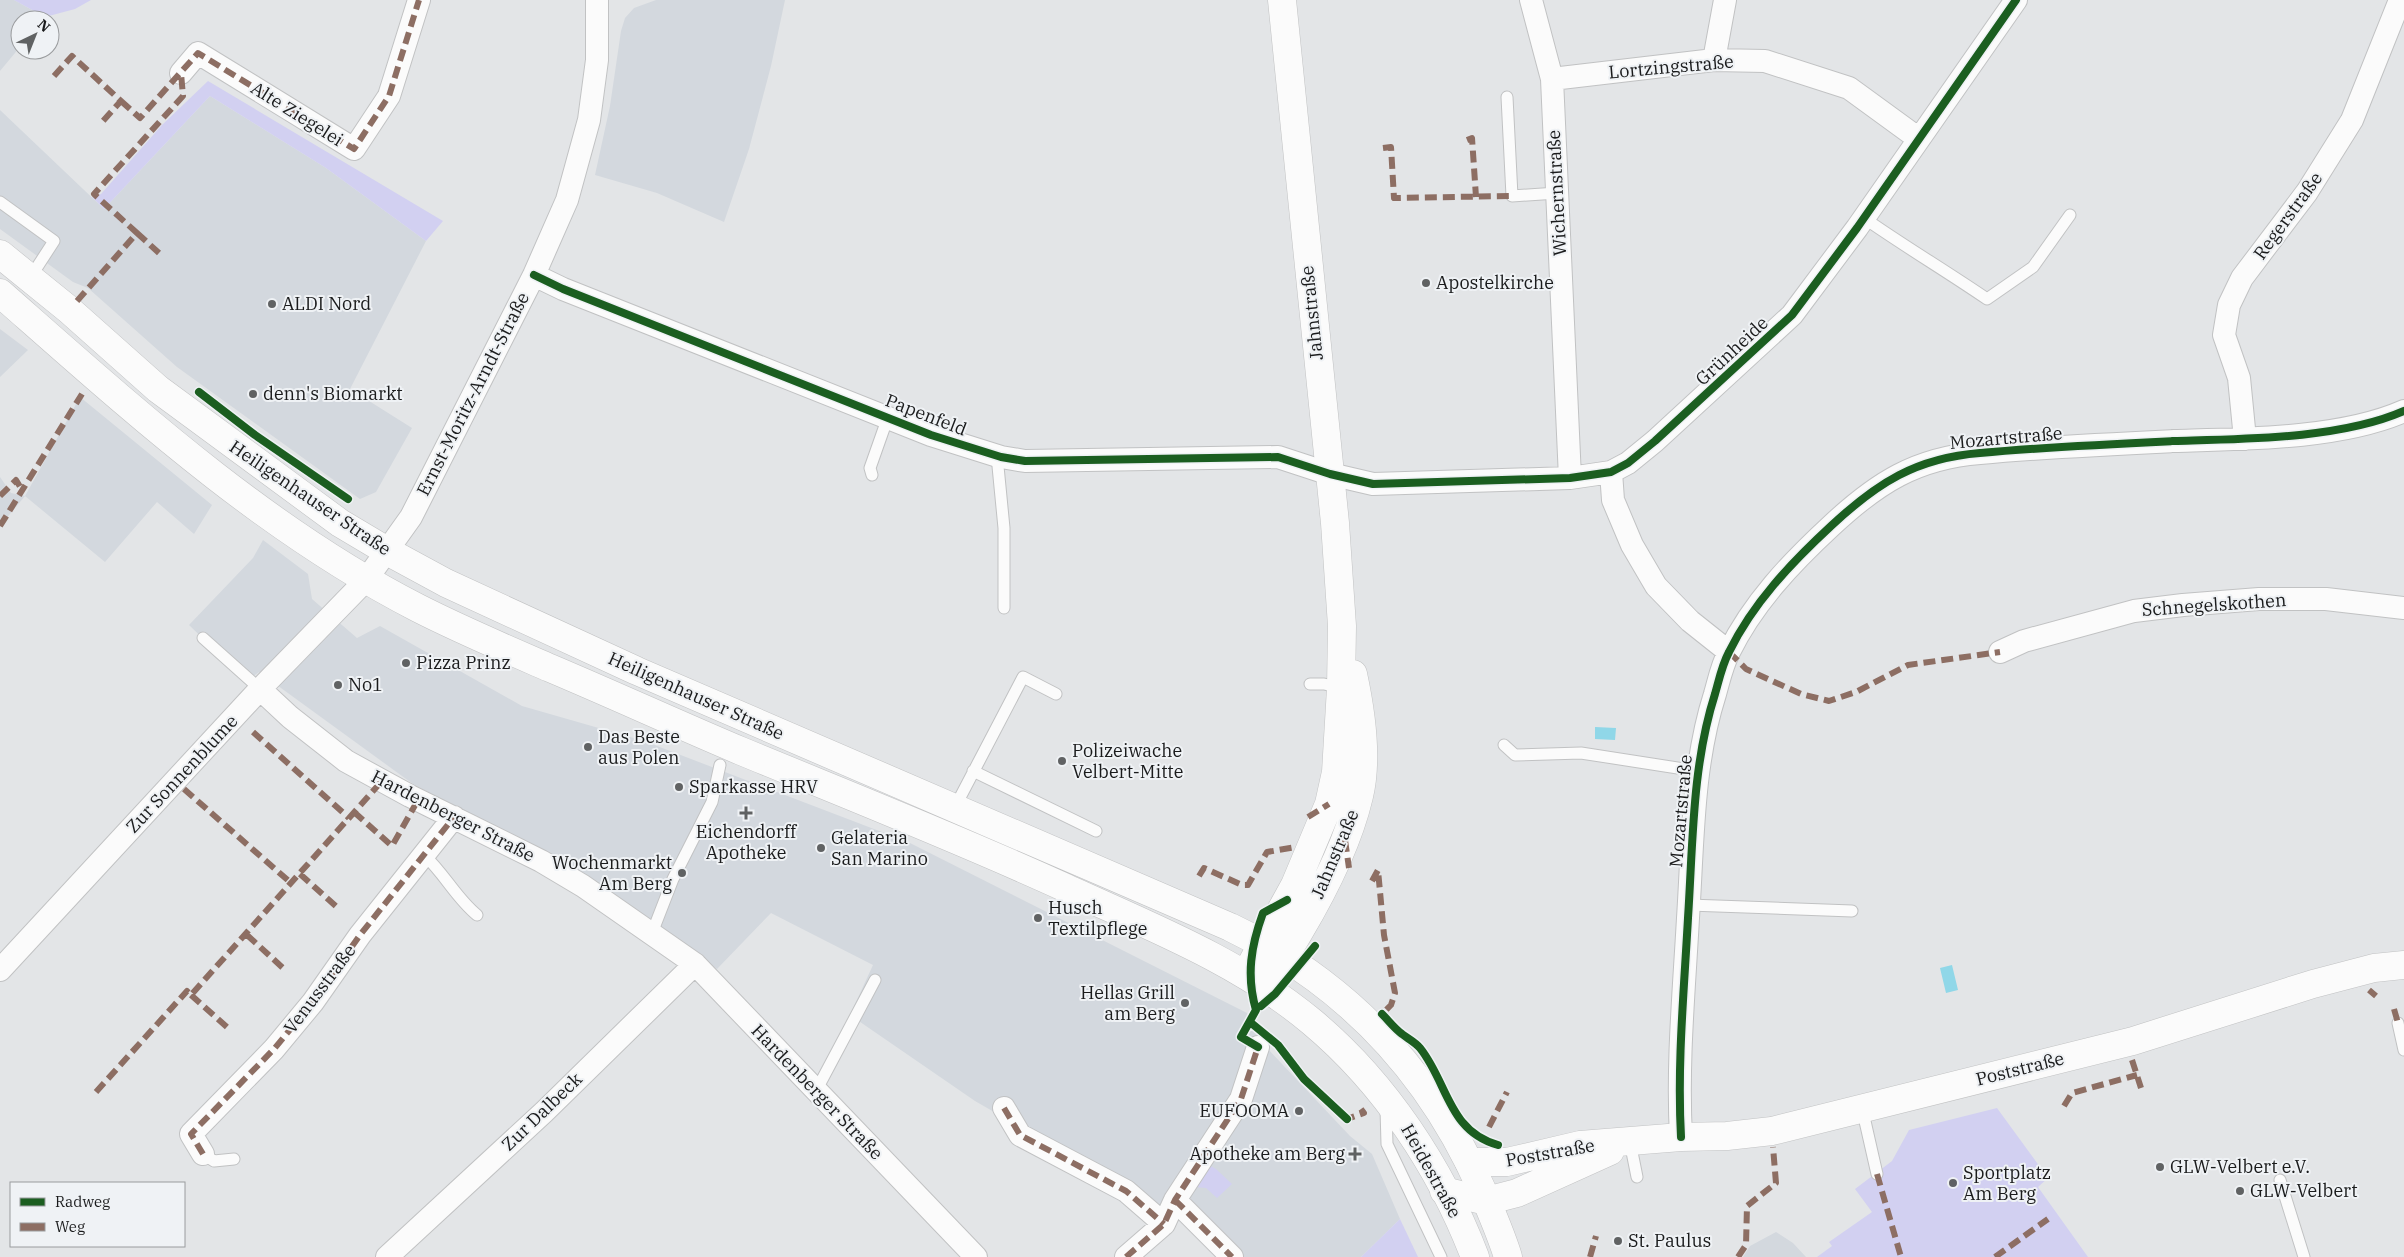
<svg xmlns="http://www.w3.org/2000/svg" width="2404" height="1257" viewBox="0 0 2404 1257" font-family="'IBM Plex Serif',serif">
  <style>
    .built { fill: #d3d8de }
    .green { fill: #d2d0f1 }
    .water { fill: #90d7e8 }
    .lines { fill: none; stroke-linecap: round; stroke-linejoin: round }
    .service-casing { stroke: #c1c2c3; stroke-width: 13 }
    .minor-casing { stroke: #c1c2c3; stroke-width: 24 }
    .tertiary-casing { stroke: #c1c2c3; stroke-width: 29 }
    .secondary-casing { stroke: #c1c2c3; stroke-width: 29 }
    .service { stroke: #fbfbfb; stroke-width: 11 }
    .minor { stroke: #fbfbfb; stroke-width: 22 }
    .tertiary { stroke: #fbfbfb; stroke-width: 28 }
    .secondary { stroke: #fbfbfb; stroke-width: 28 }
    .quiet { stroke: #8d6e63; stroke-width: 6; stroke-dasharray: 12 6; stroke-linecap: butt }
    .cycleway-casing { stroke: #eff2f5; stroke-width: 11 }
    .cycleway { stroke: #1b5e20; stroke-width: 8 }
    .poi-dot { fill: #606263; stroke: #eff2f5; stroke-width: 2 }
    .labels { text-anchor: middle; stroke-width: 4; stroke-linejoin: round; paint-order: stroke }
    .street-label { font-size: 18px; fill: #1a1b1c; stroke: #eff2f5 }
    .poi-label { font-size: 18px; fill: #1a1b1c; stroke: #eff2f5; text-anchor: start }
  </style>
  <rect width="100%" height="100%" fill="#e3e5e7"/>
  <path class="built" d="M0,0H14L45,17L43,20H20V47L0,71Z
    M656,0H785L771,66L749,149L724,222L657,193L595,175L610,106L621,31L625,18L634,8Z
    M210,96L326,168L426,241L350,389L412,428L376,492L360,499L177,367L88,288L73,282L0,229V110L104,209Z
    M0,329L28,350L0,377Z
    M80,397L212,505L194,534L157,502L105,562L25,496L0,526V477L11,493L25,496Z
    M263,540L308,574L312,599L357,638L380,626L522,706L644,741L908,842L1247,1013L1266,1047L1350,1136L1372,1154L1400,1219L1361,1257H1223L1167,1199L1162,1209L975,1101L850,1015L873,965L771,913L717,969L582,873L413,784L259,672L247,681L189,625L253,558Z
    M1776,1232L1793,1243L1806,1257H1743L1750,1246Z"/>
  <path class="green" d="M14,0H91L75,9L45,17Z
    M208,81L443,221L426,241L326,168L210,96L104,209L92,197L101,194L162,125Z
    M1997,1108L2048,1178L2038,1187L2088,1257H1817L1832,1246L1829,1242L1872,1212L1855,1189L1892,1161L1909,1130Z
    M1207,1164L1216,1169L1232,1184L1217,1198L1206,1188L1195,1187Z
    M1400,1219L1418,1257H1361Z"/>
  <path class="water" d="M1595,727L1616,728L1615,740L1595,739Z
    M1952,965L1958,990L1946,993L1940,968Z"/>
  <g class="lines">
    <g class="service-casing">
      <path id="service" d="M1507,97L1512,196L1557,193
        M0,202L54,241L30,278
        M1864,218C1904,246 1946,271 1987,299L2033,267L2070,215
        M997,456L1004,528V608
        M872,475L870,468L888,417
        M203,638L260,689
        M1310,684H1324L1341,688
        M1504,745L1515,755L1581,753L1697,771
        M973,771L1096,831
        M954,809L1023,677L1056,694
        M424,855C444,873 456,898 477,915
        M1689,905L1852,911
        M652,933L673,879L712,802L720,765
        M2398,1023L2404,1050
        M816,1091L875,980
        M1862,1108L1877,1174
        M1386,1109L1387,1144L1441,1257
        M1630,1142L1637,1177
        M203,1154L214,1161L234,1159
        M2280,1180L2304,1257"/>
    </g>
    <g class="minor-casing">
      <path id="minor" d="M1531,0L1552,79L1570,478
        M1714,60L1725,0
        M181,73L198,53L354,149L389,96L419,0
        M1552,79L1714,60L1765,61L1849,88L1919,139
        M534,275L563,289L931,435L1001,457L1025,461L1278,457L1330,474L1373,484L1570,478L1611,472L1628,463L1655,441L1792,315L1857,228L2016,0
        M2245,439L2239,378L2224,335L2229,305L2242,278L2307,192L2352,120L2400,0
        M1611,472L1613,500L1632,545L1656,586L1690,621L1729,652
        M2000,652L2024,641L2134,611L2183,605L2259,599H2326L2404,608
        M260,689L290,717L346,761L410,796L541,861L583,886L695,964L976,1257
        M0,970L260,689L366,580L411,517L534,275L567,200L589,120L597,60V0
        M1004,1108L1020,1135L1126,1191L1164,1224
        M1681,1137C1677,1064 1684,991 1688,918C1693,842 1692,766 1715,694C1719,680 1722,665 1729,652C1753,603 1791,563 1831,526C1877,483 1916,458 1980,453C2045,447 2110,444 2174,441C2244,439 2341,439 2404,411
        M203,1154L191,1134L274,1049L313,1002L360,935L454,817
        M1175,1200L1232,1257
        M387,1257L544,1112L695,964
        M1126,1257L1164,1224L1175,1200L1241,1099L1258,1047"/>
    </g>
    <g class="tertiary-casing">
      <path id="tertiary" d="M1246,974L1295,885L1329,804L1336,772L1341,688L1342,626L1335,523L1282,0
        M1266,988C1276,968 1288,951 1299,932C1324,890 1348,843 1359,796C1368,759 1361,711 1353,674
        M1469,1162H1507L1580,1145L1681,1137L1727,1136L1772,1131L2133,1041L2313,984L2374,968L2404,965
        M1444,1191L1486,1201L1517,1193L1610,1151"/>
    </g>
    <g class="secondary-casing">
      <path id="secondary" d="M0,254L68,309L158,389L340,523L387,551L446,583L637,671L1230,927C1347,983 1430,1072 1482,1190C1491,1212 1501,1234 1508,1257
        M0,293C131,408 262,528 418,608C461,630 506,649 550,668C614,695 677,724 741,751C850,796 959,839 1066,888C1151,927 1239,961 1312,1022C1385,1083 1441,1168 1475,1257"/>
    </g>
    <use href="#service" class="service"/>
    <use href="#minor" class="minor"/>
    <use href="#tertiary" class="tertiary"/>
    <use href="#secondary" class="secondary"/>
    <path class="quiet" d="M54,76L72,56L121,101L103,121
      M121,101L140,118L198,53L354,149L389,96L419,0
      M1467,140L1472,138L1476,197
      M1383,148L1391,147L1394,198L1512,196
      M137,233L159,253
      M77,301L137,233L94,194L183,96L181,73
      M0,496L16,480L22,490
      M0,526L82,394
      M1729,652L1746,669L1801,694L1829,701L1856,692L1908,665L2000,652
      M253,732L349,818
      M184,789L291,883
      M354,812L392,846L418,800
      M1308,817L1329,804
      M1345,840L1349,868
      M300,874L339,909
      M1199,876L1204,868L1242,885H1248L1267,852L1296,847
      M1372,881L1378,870L1384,935L1395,993L1391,1005L1382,1014L1386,1018
      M247,935L283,968
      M2369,990L2376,996
      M191,995L227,1027
      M2394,1009L2398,1023
      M2132,1060L2141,1088
      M96,1092L187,991L191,995L382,781
      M2064,1106L2072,1093L2137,1075
      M1004,1108L1020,1135L1126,1191L1164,1224
      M1344,1116L1347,1119L1364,1113L1361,1109
      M1489,1127L1507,1092
      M203,1154L191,1134L274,1049L313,1002L360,935L454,817
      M1877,1174L1901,1257
      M1175,1200L1232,1257
      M1126,1257L1164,1224L1175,1200L1241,1099L1258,1047L1255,1045
      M1590,1257L1596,1236
      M1738,1257L1746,1245L1747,1206L1776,1183L1773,1147
      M1995,1257L2048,1219"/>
    <g class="cycleway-casing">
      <path id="cycleway" d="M534,275L563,289L931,435L1001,457L1025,461L1278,457L1330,474L1373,484L1570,478L1611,472L1628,463L1655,441L1792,315L1857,228L2016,0
        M199,392L255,435L348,499
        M1261,1006L1275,994L1315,946
        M1382,1014C1389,1021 1394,1028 1402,1034C1407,1038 1415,1042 1420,1048C1448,1083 1448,1131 1498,1145
        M1250,1022L1278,1045L1304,1079L1347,1119
        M1258,1047L1241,1037L1256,1010C1246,975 1251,946 1263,913L1287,900
        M1681,1137C1677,1064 1684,991 1688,918C1693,842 1692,766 1715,694C1719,680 1722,665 1729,652C1753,603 1791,563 1831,526C1877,483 1916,458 1980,453C2045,447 2110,444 2174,441C2244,439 2341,439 2404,411"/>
    </g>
    <use href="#cycleway" class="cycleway"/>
  </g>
  <g class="poi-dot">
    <circle cx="1426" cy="283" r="5"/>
    <circle cx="272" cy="304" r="5"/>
    <circle cx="253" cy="394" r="5"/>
    <circle cx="406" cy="663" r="5"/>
    <circle cx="338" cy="685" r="5"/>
    <circle cx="588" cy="747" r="5"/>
    <circle cx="1062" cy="761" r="5"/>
    <circle cx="679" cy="787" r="5"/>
    <path d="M743.5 805.5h5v5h5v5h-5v5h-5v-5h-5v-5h5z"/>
    <circle cx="821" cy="848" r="5"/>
    <circle cx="682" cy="873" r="5"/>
    <circle cx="1038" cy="918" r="5"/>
    <circle cx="1185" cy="1003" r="5"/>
    <circle cx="1299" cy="1111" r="5"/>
    <path d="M1352.5 1146.5h5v5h5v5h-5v5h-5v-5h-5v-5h5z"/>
    <circle cx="2160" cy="1167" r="5"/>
    <circle cx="1953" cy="1183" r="5"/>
    <circle cx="2240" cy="1191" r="5"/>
    <circle cx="1618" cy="1241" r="5"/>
  </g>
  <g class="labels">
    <g class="street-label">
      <text transform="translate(1671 67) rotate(-5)" y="6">Lortzingstraße</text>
      <text transform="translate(297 114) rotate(32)" y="6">Alte Ziegelei</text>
      <text transform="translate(1557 193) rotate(-93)" y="6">Wichernstraße</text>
      <text transform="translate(2288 216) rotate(-54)" y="6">Regerstraße</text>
      <text transform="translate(1312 313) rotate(-96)" y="6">Jahnstraße</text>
      <text transform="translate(1732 351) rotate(-43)" y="6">Grünheide</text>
      <text transform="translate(473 394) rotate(-63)" y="6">Ernst-Moritz-Arndt-Straße</text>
      <text transform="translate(926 415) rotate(21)" y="6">Papenfeld</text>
      <text transform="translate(2006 438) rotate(-5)" y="6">Mozartstraße</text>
      <text transform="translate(310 498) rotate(34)" y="6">Heiligenhauser Straße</text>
      <text transform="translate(2214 605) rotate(-4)" y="6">Schnegelskothen</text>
      <text transform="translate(696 696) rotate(24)" y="6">Heiligenhauser Straße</text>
      <text transform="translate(182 774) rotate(-47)" y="6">Zur Sonnenblume</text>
      <text transform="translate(1681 811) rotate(-85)" y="6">Mozartstraße</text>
      <text transform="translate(453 816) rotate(27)" y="6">Hardenberger Straße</text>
      <text transform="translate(1335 854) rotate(-67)" y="6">Jahnstraße</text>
      <text transform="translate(320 989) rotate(-53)" y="6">Venusstraße</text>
      <text transform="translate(2020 1069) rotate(-14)" y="6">Poststraße</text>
      <text transform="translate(817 1092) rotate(46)" y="6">Hardenberger Straße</text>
      <text transform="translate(542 1112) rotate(-44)" y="6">Zur Dalbeck</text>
      <text transform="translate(1550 1153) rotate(-10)" y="6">Poststraße</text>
      <text transform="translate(1431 1171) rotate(61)" y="6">Heidestraße</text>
    </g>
    <g class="poi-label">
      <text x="1436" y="289">Apostelkirche</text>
      <text x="282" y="310">ALDI Nord</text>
      <text x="263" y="400">denn's Biomarkt</text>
      <text x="416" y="669">Pizza Prinz</text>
      <text x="348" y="691">No1</text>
      <text x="598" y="743">Das Beste<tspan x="598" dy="21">aus Polen</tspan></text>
      <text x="1072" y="757">Polizeiwache<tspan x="1072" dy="21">Velbert-Mitte</tspan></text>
      <text x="689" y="793">Sparkasse HRV</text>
      <text x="746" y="838" text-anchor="middle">Eichendorff<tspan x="746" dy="21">Apotheke</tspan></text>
      <text x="831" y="844">Gelateria<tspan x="831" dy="21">San Marino</tspan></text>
      <text x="672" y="869" text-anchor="end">Wochenmarkt<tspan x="672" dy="21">Am Berg</tspan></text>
      <text x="1048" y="914">Husch<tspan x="1048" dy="21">Textilpflege</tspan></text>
      <text x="1175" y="999" text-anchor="end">Hellas Grill<tspan x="1175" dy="21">am Berg</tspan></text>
      <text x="1289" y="1117" text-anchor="end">EUFOOMA</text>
      <text x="1345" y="1160" text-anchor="end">Apotheke am Berg</text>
      <text x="2170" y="1173">GLW-Velbert e.V.</text>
      <text x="1963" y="1179">Sportplatz<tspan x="1963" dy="21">Am Berg</tspan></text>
      <text x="2250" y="1197">GLW-Velbert</text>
      <text x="1628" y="1247">St. Paulus</text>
    </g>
  </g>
  <rect x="10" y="1182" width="175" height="65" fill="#eff2f5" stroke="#9a9c9e"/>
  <rect x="20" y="1198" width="25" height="8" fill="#1b5e20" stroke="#9a9c9e"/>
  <text x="55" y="1207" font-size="15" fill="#1a1b1c">Radweg</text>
  <rect x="20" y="1223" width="25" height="8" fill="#8d6e63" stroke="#9a9c9e"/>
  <text x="55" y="1232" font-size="15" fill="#1a1b1c">Weg</text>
  <g transform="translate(35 35) rotate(43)"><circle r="24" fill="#eff2f5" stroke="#9a9c9e"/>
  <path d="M0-4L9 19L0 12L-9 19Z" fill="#606263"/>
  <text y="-8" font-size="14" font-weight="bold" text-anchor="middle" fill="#1a1b1c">N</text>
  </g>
</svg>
